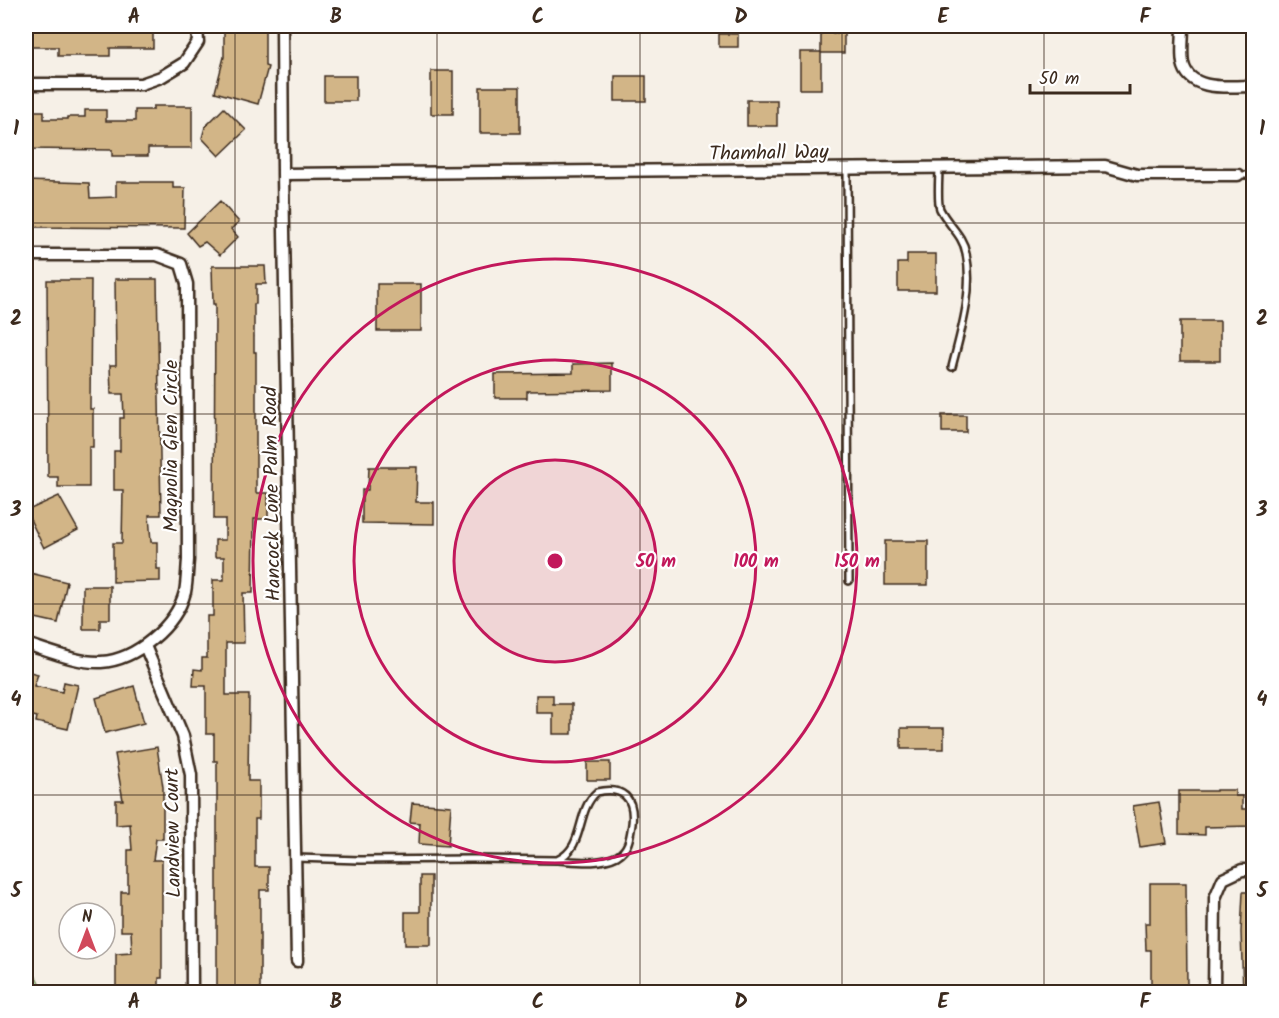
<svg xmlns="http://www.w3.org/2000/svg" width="1279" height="1018" viewBox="0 0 1279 1018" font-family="Kalam,sans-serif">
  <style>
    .green { fill: #bdedac; stroke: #7c8c65; stroke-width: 1.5 }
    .building { fill: #d2b587; stroke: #3b2a1e; stroke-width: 1.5 }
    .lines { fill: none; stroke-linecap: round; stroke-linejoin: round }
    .service-casing { stroke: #3b2a1e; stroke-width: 10 }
    .minor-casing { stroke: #3b2a1e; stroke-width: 15 }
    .service { stroke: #fff; stroke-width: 5 }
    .minor { stroke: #fff; stroke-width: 10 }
    .grid { fill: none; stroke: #3b2a1e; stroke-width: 1.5; stroke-opacity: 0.55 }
    .ring { fill: none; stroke: #c2185b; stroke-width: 3 }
    .labels { text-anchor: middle; stroke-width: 4.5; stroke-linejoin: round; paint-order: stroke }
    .street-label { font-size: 20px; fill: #3b2a1e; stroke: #fff }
    .centre { fill: #c2185b; stroke: #fff; stroke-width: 3 }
    .ring-label { font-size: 18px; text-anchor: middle; font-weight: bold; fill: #c2185b; stroke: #fff; stroke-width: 4.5; stroke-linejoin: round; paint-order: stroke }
    .neatline { fill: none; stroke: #3b2a1e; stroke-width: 2 }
    .grid-label { font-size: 20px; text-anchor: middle; font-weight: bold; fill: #3b2a1e }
  </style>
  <rect width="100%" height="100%" fill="#f6f0e7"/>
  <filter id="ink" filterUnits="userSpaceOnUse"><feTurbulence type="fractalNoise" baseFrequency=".0167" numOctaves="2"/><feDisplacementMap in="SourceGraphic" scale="12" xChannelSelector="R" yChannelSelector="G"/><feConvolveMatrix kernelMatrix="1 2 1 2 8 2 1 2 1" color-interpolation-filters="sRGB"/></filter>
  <g filter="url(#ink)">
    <path class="green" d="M26,958L44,992H26Z"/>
    <path class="building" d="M26,26H153V48H110V56H58V47H26Z
      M224,26H265V66L268,67L258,104L215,92L224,57Z
      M821,33H844V53H821V89H800V52H821Z
      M719,34H738V47H719Z
      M431,71H453V114H431Z
      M324,76H356V101H324Z
      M615,76H646V101H615Z
      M480,87H520V133H480Z
      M747,100H777V126H747Z
      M153,106H192V148H148V156H112V150L26,149V111H44V119H67V117H85V110H106V121H135V110H153Z
      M224,108L246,130L219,156L202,138L205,127Z
      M26,181L89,183L90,198L116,197V182H173V188H185L184,228L26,227Z
      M220,201L239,222L231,229L238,237L220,255L205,242L198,246L187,233Z
      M907,254H936V291H898V263H907Z
      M212,266H265L266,284H256V304H254V352H256V493H268V519H254L253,593H243L244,643H226V695H249L248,781H259V819H255V867H269V890H260V991H217V761H214V734H206V686H193L194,669L202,670V658H207V616H213V580H224V557H215V540H225V519H214L215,304H213Z
      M115,279H157L161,515H149L151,542H157V569H160V581L113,582V543H122L123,490H114V451H120V418H124L123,394H111L110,365H116Z
      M47,280H91L90,409H93V447H89V487H58V477H48Z
      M377,284H421V331H377Z
      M1180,321H1220V361H1180Z
      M612,363V390L527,391V398H495V374L573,373V364Z
      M942,415H966V432H942Z
      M369,467H417L416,502H434V524L362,523V490H368Z
      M59,496L78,530L44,548L26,511Z
      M885,541H928V585H885Z
      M26,572L67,582L58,623L26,616Z
      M83,586H110V619H100V629H83Z
      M26,671L38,674L34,686L62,692L64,682L78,685L68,729L36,722L37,717L26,714Z
      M134,686L144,723L105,733L96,698Z
      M536,695H553V704H572V734H553V713H536Z
      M901,728H944V749H901Z
      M157,747L163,787V839H156L153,860H162V978H159V993H116V954L132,953L131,931H121V892H128V850H132L130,824L116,825V800H123L115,754Z
      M587,762H610V780H587Z
      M1216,790H1235V796H1242V809H1254V826L1205,827V835L1179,834V791H1216Z
      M1159,802L1166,843L1140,847L1133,806Z
      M412,803L451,806L448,846L419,844L420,823L410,822Z
      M420,876H431V945H405V912H420Z
      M1150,883H1186L1187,986L1151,987V950H1146L1145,923H1150Z
      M1243,892H1254V993H1243L1241,932Z"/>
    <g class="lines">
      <g class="service-casing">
        <path id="service" d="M939,168C939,177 937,202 940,209C948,225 963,235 966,253C974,291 961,331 952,367
          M847,169L849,581
          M1238,175H1254
          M296,858L360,860L473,859L557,860C586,847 575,811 597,792C623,786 635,798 632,824C630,837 629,849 617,856C600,865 575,861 557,860"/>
      </g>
      <g class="minor-casing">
        <path id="minor" d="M282,26L283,174L297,961
          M1183,26C1183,37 1181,52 1183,63C1189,93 1232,86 1254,86
          M26,84H141L161,77L184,63L198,42L197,26
          M283,174L1105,166L1137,175H1238
          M26,255H157L181,264L187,284L188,560C187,571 187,582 185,592C176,626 136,660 101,662C77,663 49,651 26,644
          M145,646L183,736L191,775L192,992
          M1214,992L1215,898L1223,879L1242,870H1254"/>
      </g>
      <use href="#service" class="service"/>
      <use href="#minor" class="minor"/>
    </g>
  </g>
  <path class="grid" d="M235,26V992M437,26V992M640,26V992M842,26V992M1044,26V992M26,223H1254M26,414H1254M26,604H1254M26,795H1254"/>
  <circle cx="555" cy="561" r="101" fill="#c2185b" fill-opacity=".12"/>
  <g class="ring">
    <circle cx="555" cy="561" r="101"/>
    <circle cx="555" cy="561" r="201"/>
    <circle cx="555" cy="561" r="302"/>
  </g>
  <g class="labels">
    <g class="street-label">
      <text transform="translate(769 152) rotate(-1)" y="7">Thamhall Way</text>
      <text transform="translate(170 446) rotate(-90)" y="7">Magnolia Glen Circle</text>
      <text transform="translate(271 494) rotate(-91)" y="7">Hancock Lone Palm Road</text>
      <text transform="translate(172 833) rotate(-91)" y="7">Landview Court</text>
    </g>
  </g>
  <circle cx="555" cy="561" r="9" class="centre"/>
  <g class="ring-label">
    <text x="656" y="567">50 m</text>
    <text x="756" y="567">100 m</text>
    <text x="857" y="567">150 m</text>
  </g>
  <rect width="1279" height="1018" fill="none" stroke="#fff" stroke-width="66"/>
  <g transform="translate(87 931)"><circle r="28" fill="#ffffff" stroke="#b1aaa5" stroke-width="1.5"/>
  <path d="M0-4.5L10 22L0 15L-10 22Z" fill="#d1495b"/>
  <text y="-9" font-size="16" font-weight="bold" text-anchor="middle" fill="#3b2a1e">N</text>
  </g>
  <path d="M1030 84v9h100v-9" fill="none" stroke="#3b2a1e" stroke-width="3"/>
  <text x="1039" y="84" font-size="18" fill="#3b2a1e" stroke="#ffffff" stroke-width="4.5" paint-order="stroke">50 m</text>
  <rect x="33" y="33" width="1213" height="952" class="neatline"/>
  <g class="grid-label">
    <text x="134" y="23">A</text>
    <text x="336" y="23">B</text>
    <text x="538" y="23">C</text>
    <text x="741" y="23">D</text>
    <text x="943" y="23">E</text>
    <text x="1145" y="23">F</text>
    <text x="16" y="135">1</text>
    <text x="1262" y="135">1</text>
    <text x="16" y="325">2</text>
    <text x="1262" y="325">2</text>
    <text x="16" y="516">3</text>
    <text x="1262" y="516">3</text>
    <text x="16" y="706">4</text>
    <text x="1262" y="706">4</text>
    <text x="16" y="897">5</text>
    <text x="1262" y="897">5</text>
    <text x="134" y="1008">A</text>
    <text x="336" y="1008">B</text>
    <text x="538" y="1008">C</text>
    <text x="741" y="1008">D</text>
    <text x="943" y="1008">E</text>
    <text x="1145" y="1008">F</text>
  </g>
</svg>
